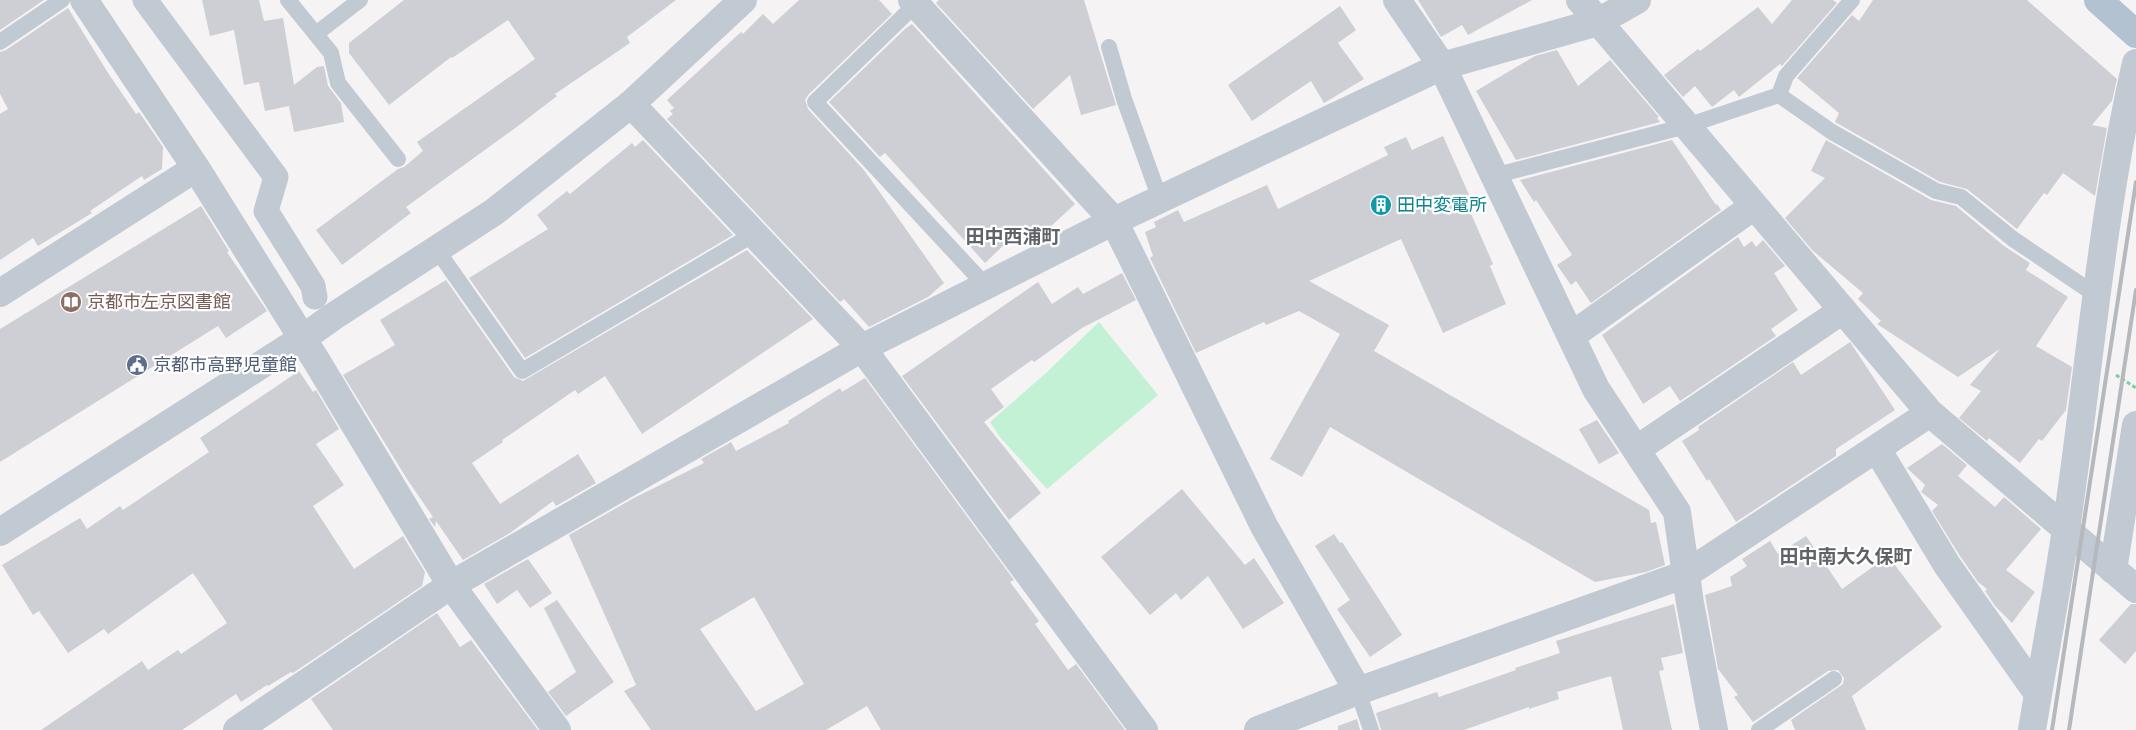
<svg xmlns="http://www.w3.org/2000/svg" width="2136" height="730" viewBox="0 0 2136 730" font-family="'PT Sans Narrow','Noto Sans JP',sans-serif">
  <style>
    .green { fill: #c3f1d5 }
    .building { fill: #cdcfd5; fill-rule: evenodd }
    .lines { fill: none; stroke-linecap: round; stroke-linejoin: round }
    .path { stroke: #7ad0a6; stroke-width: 3; stroke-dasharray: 4 2.5; stroke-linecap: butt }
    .service { stroke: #c1cad2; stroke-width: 16 }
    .pedestrian { stroke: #c1cad2; stroke-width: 25 }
    .minor { stroke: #c1cad2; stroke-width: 28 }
    .tertiary { stroke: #c1cad2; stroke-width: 28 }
    .primary { stroke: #b3c2d1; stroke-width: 28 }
    .rail { stroke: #b5b8bd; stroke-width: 4 }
    .labels { text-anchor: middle; stroke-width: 4.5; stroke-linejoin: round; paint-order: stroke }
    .culture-label { font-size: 18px; fill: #0d838f; stroke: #fff; text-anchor: start }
    .education-label { font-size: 18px; fill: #785e54; stroke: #fff; text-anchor: start }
    .service-label { font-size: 18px; fill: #4e5e75; stroke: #fff; text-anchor: start }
    .neighbourhood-label { font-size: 19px; font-weight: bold; fill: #5f6368; stroke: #fff }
  </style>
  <rect width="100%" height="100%" fill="#f5f3f3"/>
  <path class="green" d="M1099,322L1158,395L1047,489L999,436L990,422L1045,374Z"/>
  <path class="building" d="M0,0H44L0,30Z
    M202,0H259L264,21L283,18L294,85L317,67L324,66L328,86L341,103L344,122L294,132L289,106L265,111L259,82L244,85L234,30L210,36Z
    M404,0H676L627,37L630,43L555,94L557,96L518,126L406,207L411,213L342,265L316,230L398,169L404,167L423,151L417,142L535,59L508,20L452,58L451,57L389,105L349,53V43Z
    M799,0H879L892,14L808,95L805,100L808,109L864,170L944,283L928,297L869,327L844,299L840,302L667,119L673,114L670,111L674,108L667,100L741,32L743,34L763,14L773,24Z
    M939,0H1084L1116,105L1081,115L1070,75L1033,109L936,3Z
    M1418,0H1532L1468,35L1462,25L1441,37Z
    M1792,0H1833L1837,3L1782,66L1780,64L1739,97L1734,90L1712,107L1695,86L1683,97L1664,75L1698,49L1700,51L1758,7L1772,24Z
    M1873,0H2027L2117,79L2112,101L2092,125L2107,128L2095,196L2063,173L2047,195L2044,193L2017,229L1967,189L1940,182L1835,122L1839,113L1797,78L1852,15L1859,21Z
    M1340,6L1356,30L1338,43L1364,79L1324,103L1311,81L1252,121L1228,85Z
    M68,8L108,73L136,114L139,112L163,147L162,169L144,180L142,176L90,211L92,213L38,246L33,238L0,260V114L8,109L0,94V52L6,50Z
    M912,24L1075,204L1036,240L1024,226L985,263L885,153L880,157L829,102L905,29Z
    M1557,50L1578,86L1610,60L1659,117L1657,118L1660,122L1516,160L1476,91L1535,56Z
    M1443,136L1474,206L1469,209L1493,264L1490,266L1506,304L1443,333L1401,239L1309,281L1389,325L1374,351L1649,510L1651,523L1656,522L1665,565L1646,572L1595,582L1330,427L1302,477L1270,459L1340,334L1299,311L1266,325L1264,322L1196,353L1150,258L1153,256L1145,232L1156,227L1154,222L1178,210L1184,222L1267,185L1278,209L1388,155L1384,147L1406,137L1412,150Z
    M643,140L733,235L525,358L469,278L548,229L537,215L567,191L570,194L632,143L635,147Z
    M1672,140L1716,205L1717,204L1721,210L1591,303L1576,281L1571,285L1557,265L1572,255L1536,200L1534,202L1520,180Z
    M1826,140L1931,200L1956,206L2004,246L2030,263L2026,270L2068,297L2036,346L2072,367L2066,410L2042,441L2039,439L2020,463L1989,438L1987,441L1959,418L1981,391L1970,385L2000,349L1958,377L1877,324L1881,321L1858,299L1863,293L1812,250L1785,218L1825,178L1811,171Z
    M201,206L229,251L227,252L267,311L226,338L218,326L0,462V329Z
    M1738,237L1744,247L1752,241L1756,247L1763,240L1785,266L1774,273L1798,310L1771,329L1776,336L1680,401L1670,386L1643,404L1602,335Z
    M747,250L813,319L642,434L605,376L578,394L575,390L502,440L503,442L472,463L500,504L578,454L596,483L556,506L553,501L510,533L463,560L436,521L435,527L429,519L433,517L407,479L343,375L395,345L380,320L446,280L514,377L523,381Z
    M1122,273L1136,300L1082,328L1034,362L1032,360L991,389L1004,407L984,422L1041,493L1009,520L902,376L1038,282L1052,304L1078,287L1083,294Z
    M1850,342L1895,410L1836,449V456L1736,522L1709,479L1707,481L1682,441L1699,430L1698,427L1793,362L1801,375Z
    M299,371L313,392L316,390L339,429L316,444L344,485L313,506L354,569L403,536L425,572L422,586L293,673L291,672L268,686L267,685L241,702L236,694L182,730H41L142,661L148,670L178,650L181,654L227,623L193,573L108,634L104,629L68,653L39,611L33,615L2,565L80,518L87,529L120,506L123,510L209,452L200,438Z
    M865,378L1014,580L1010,582L1039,621L1035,624L1068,670L1076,664L1125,730H881L867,706L826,730H651L624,691L636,685L569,535L634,498L704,463L701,459L731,442L736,451L789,423L788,421L840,388L842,392ZM754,597L804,684L756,711L700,629Z
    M1597,420L1619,453L1599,464L1579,429Z
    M1942,444L1967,465L1958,476L1995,507L2004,497L2041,529L2006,570L2035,592L2012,623L1995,606L1985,591L1987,589L1978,582L1960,556L1932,511L1938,505L1921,492L1925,485L1907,468Z
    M1182,489L1245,565L1254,558L1284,603L1243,629L1208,576L1181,600L1176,593L1150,615L1101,557Z
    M1334,534L1340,543L1342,542L1402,635L1370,657L1337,609L1350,600L1315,546Z
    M1806,536L1842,589L1888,556L1942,627L1852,696L1866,730H1795L1791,720L1843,684L1844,678L1838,670L1828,671L1753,722L1734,697L1738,695L1718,669L1705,595L1732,586L1730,577L1747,566L1742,559L1770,541L1778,554Z
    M528,559L552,593L530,608L517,590L497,604L484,584Z
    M557,600L614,682L566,716L548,692L576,672L544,608Z
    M1674,604L1683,653L1661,658L1664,670L1659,671L1672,730H1623L1611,676L1557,692L1559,699L1529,709V707L1464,730H1381L1376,713L1437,692L1439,697L1516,670L1515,668L1560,653L1556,641Z
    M2131,604H2136V651L2125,664L2099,640Z
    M437,613L460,647L471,640L538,730H333L311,699Z
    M1357,719L1360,730H1338V726Z"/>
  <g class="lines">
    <path class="path" d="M2116,375L2136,388"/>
    <path class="service" d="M288,0L331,53L338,83L398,159
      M1852,0L1786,76L1779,95L1832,132L1936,191L1961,197L2013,239L2096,295
      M916,4L815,102L987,287
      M317,33L360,0
      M0,42L62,0
      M1109,47L1124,99L1160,199
      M1493,176L1686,126L1779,95
      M437,250L522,371L754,234
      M1358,691L1371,730
      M1759,730L1834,679"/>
    <path class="pedestrian" d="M145,0L276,177L266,211L313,286L315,297"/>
    <path class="minor" d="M84,0L196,168L319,365L451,585L557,730
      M912,0L1114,221L1264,526L1358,691
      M1397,0L1442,66L1596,389L1677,512L1690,603L1714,730
      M1580,0L1930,413L2136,589
      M631,104L862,348L1144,730
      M0,293L196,168
      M1571,336L1754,206
      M1637,449L1843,310
      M1877,449L1947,565L2038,694
      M2113,570L2136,425
      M237,730L451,585L862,348L1114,221L1442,66L1598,22L1637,0
      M1258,730L1358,691L1686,574L1930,413
      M2032,730C2043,663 2056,596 2066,529C2089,374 2101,216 2136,63"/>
    <path class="tertiary" d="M0,532L303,338L334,316L494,212L631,104L743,0"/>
    <path class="primary" d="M2098,0L2136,34"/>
    <path class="rail" d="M2052,730L2136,182
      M2069,730L2136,290"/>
  </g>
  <defs>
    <g id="building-disc" transform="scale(1.125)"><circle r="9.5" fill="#0f9aa8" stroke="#fff"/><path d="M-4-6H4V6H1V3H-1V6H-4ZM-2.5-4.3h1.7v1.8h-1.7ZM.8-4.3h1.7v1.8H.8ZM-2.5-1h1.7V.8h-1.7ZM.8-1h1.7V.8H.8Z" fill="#fff"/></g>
    <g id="library-disc" transform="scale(1.125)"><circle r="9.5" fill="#8d6e63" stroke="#fff"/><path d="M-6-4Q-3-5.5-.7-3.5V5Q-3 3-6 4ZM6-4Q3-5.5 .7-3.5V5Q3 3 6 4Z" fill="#fff"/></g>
    <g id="civic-disc" transform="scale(1.125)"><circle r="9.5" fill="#5c6f8a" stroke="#fff"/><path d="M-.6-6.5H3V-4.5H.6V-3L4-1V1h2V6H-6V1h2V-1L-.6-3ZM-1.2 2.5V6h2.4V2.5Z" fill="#fff"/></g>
  </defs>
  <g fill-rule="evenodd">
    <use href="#building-disc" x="1381" y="205"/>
    <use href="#library-disc" x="71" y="302"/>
    <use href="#civic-disc" x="137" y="365"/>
  </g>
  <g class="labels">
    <g class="culture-label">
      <text x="1397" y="211">田中変電所</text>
    </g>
    <g class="education-label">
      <text x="87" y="308">京都市左京図書館</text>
    </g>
    <g class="service-label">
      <text x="153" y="371">京都市高野児童館</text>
    </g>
    <g class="neighbourhood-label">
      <text x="1013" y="243">田中西浦町</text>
      <text x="1846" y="563">田中南大久保町</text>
    </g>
  </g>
</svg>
